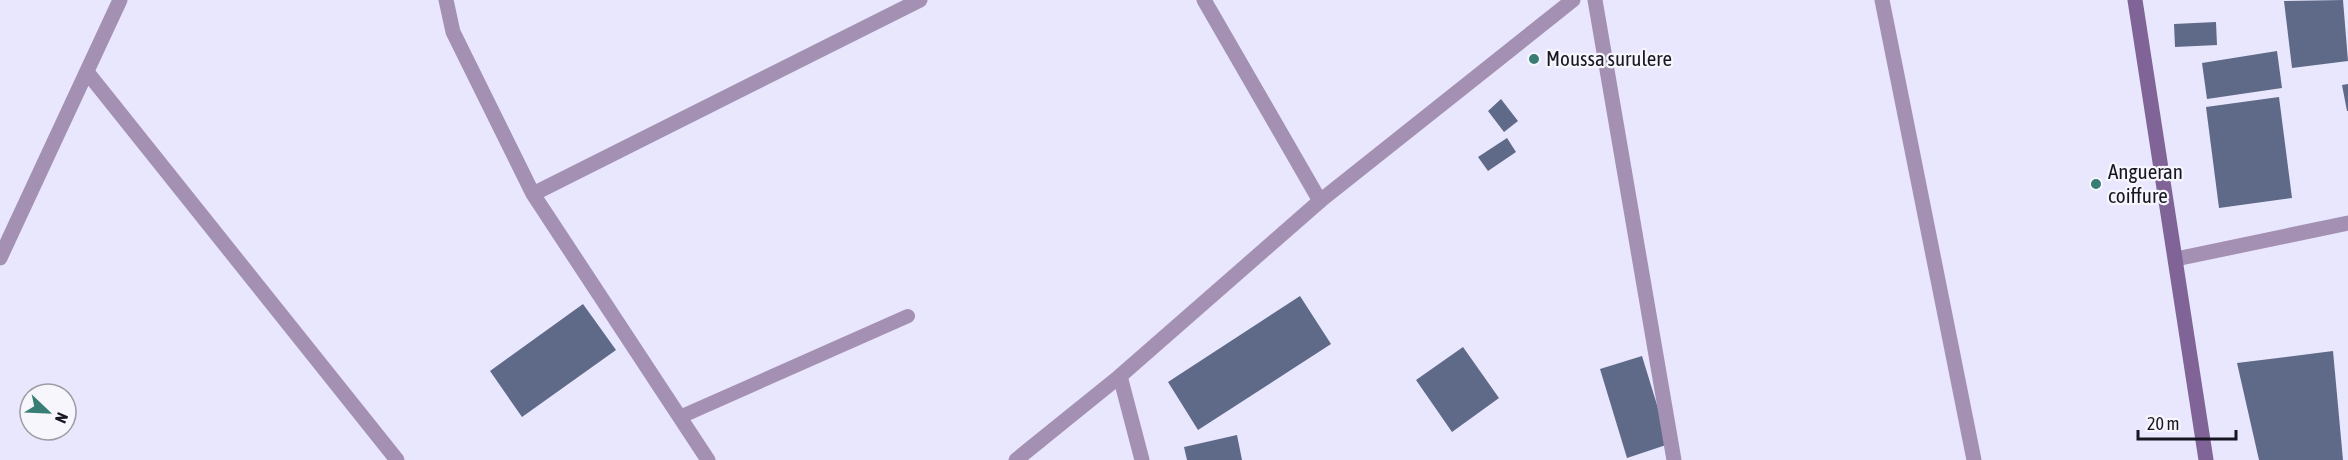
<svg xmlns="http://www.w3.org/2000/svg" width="2348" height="460" viewBox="0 0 2348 460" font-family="'Asap Condensed',sans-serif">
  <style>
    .building { fill: #5f6a88 }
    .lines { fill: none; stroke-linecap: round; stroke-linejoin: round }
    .service { stroke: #a490b3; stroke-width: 14 }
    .minor { stroke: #a490b3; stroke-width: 15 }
    .tertiary { stroke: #a490b3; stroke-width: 15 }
    .secondary { stroke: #816497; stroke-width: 15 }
    .poi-dot { fill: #387e75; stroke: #f7f6fd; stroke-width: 2 }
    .labels { text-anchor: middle; stroke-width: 4.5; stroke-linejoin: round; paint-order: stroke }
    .poi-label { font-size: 21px; fill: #171622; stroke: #f7f6fd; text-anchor: start }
  </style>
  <rect width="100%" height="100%" fill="#e9e7fd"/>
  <path class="building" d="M2343,0L2348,61L2292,68L2284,1Z
    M2216,22L2217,45L2175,47L2174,24Z
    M2277,51L2282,88L2207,99L2202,63Z
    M2348,84V111H2347L2342,85Z
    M2279,97L2292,198L2219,208L2206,107Z
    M1501,99L1518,121L1504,132L1488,111Z
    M1507,138L1516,152L1488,171L1478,157Z
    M1300,296L1331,344L1198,430L1168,382Z
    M583,304L616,350L522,417L490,371Z
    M1463,347L1499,398L1452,432L1416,380Z
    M2333,351L2343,460H2259L2237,363Z
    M1642,356L1669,444L1627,458L1600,369Z
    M1237,435L1242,460H1187L1184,447Z"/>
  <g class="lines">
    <path class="service" d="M680,417L908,316"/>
    <path class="minor" d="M446,0L453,32L533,194L708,460
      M1204,0L1320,201
      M1595,0L1674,460
      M1882,0L1974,460
      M87,72L397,460
      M533,194L920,0
      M0,258L120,0
      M2176,259L2348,223
      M1120,376L1142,460"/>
    <path class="tertiary" d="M1016,460L1120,376L1320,201L1573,0"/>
    <path class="secondary" d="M2135,0L2206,460"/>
  </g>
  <g class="poi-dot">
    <circle cx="1534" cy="59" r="6"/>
    <circle cx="2096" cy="184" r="6"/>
  </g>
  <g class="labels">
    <g class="poi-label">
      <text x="1546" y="66">Moussa surulere</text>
      <text x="2108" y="179">Angueran<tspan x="2108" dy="24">coiffure</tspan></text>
    </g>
  </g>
  <g transform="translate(48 412) rotate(113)"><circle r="28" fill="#f7f6fd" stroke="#9d9ca5" stroke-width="1.5"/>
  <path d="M0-4.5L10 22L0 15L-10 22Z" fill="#387e75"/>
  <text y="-9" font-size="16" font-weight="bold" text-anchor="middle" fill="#171622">N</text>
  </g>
  <path d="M2138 430v9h98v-9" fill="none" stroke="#171622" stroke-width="3"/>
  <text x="2147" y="430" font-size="18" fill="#171622" stroke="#f7f6fd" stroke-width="4.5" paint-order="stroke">20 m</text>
</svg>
